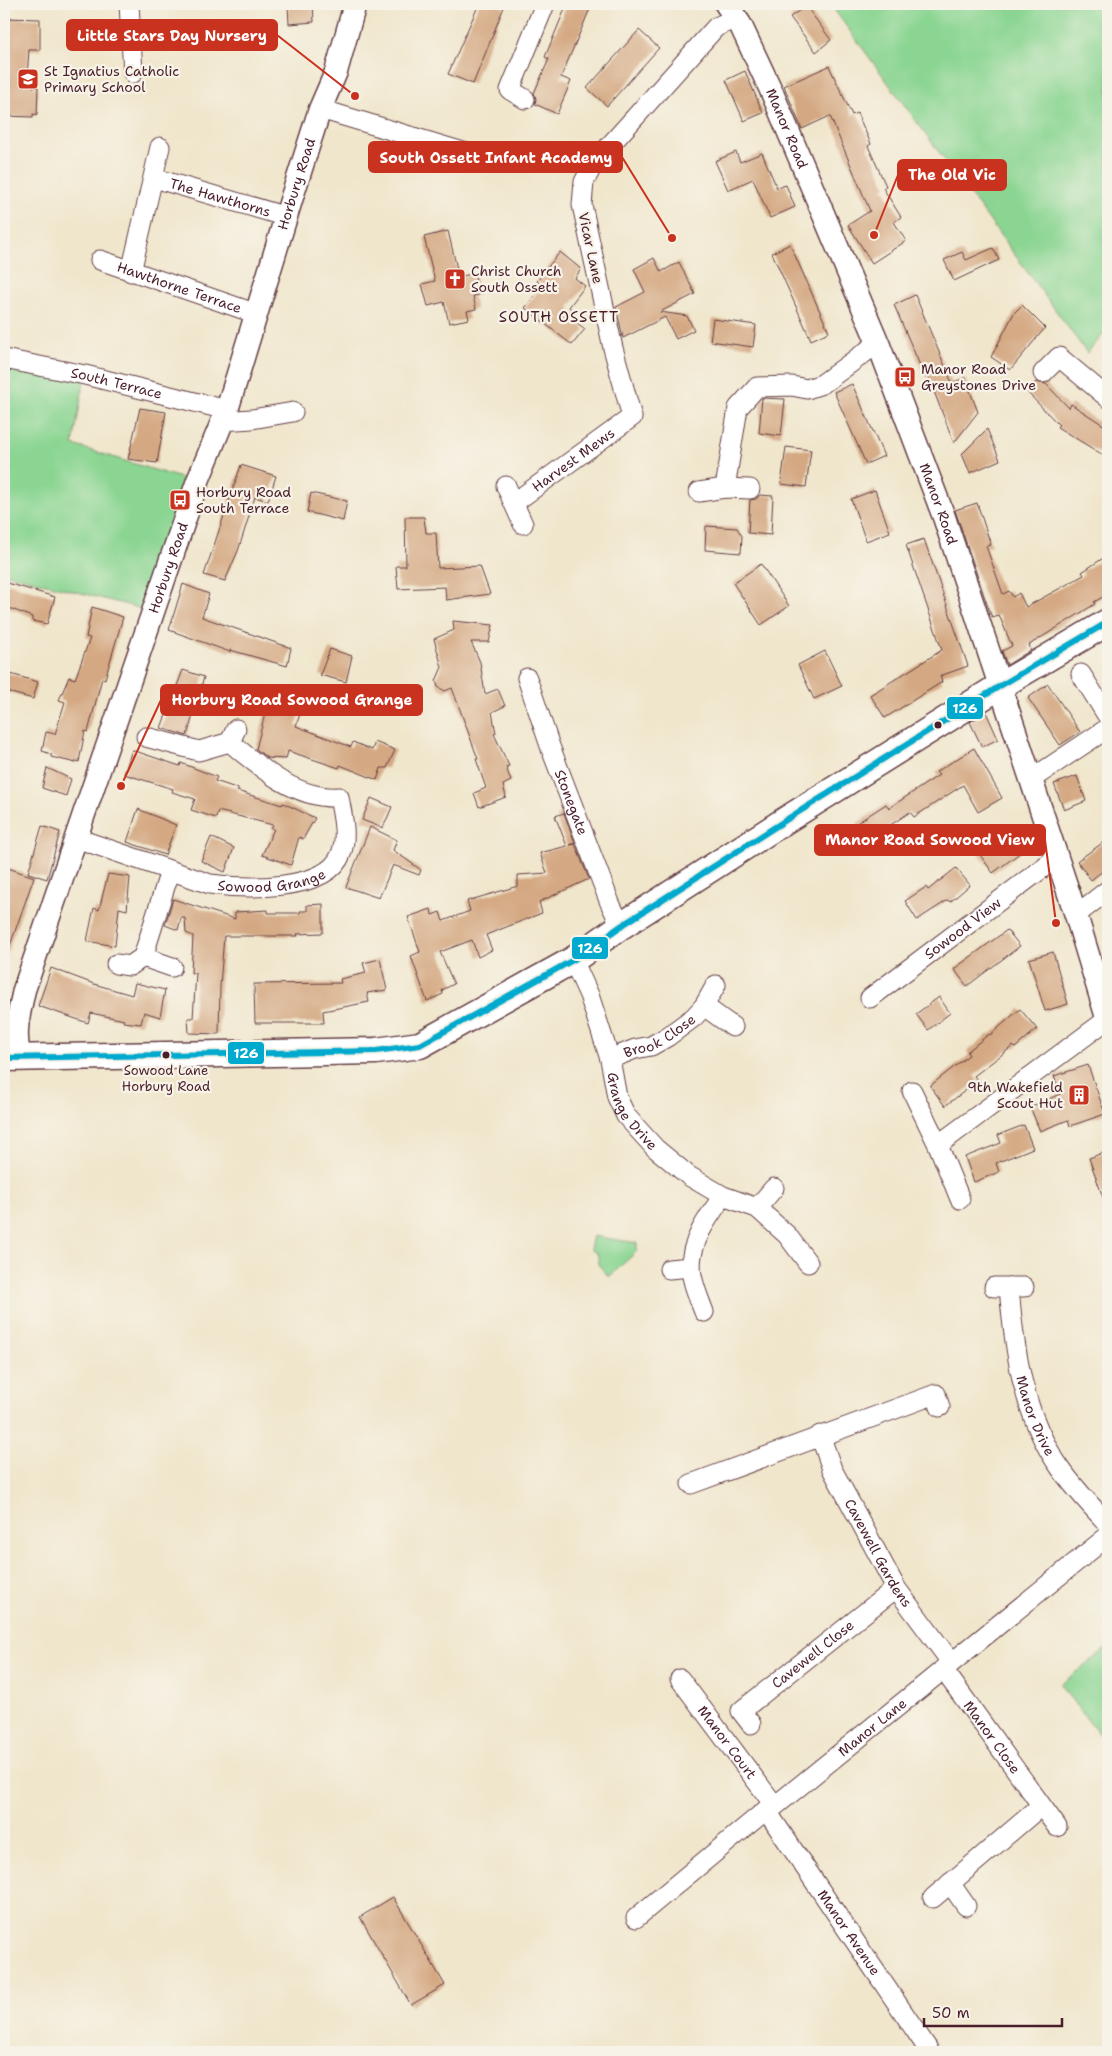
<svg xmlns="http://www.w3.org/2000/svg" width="1112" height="2056" viewBox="0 0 1112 2056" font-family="'Shantell Sans',sans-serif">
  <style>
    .green { fill: #8ad592; stroke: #6a7a5e }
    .building { fill: #d4a882 }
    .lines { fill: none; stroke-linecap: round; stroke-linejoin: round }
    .minor-casing { stroke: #633d43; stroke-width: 21 }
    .tertiary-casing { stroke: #633d43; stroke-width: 25 }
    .secondary-casing { stroke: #633d43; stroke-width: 29 }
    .minor { stroke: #fff; stroke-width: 19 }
    .tertiary { stroke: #fff; stroke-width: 22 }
    .secondary { stroke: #fff; stroke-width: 26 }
    .bus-1-casing { stroke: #f7f3e8; stroke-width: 10 }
    .bus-1 { stroke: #00a9ce; stroke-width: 6 }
    .bus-dot { fill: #4a1f2b; stroke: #f7f3e8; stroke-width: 2 }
    .labels { text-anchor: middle; stroke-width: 4.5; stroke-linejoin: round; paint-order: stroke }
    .bus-label { font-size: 13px; fill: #4a1f2b; stroke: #f7f3e8 }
    .poi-label { font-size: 14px; fill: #4a1f2b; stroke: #f7f3e8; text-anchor: start }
    .street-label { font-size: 14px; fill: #4a1f2b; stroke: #f7f3e8 }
    .neighbourhood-label { font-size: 15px; letter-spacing: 1px; fill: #4a1f2b; stroke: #f7f3e8 }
    .leader { fill: none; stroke: #c8321e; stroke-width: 2 }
    .callout-dot { fill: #c8321e; stroke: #f7f3e8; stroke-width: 2 }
    .callout { fill: #c8321e; stroke: #c8321e; stroke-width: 2 }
    .callout-label { font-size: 15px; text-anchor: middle; font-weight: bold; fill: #fff }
    .line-badge { stroke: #f7f3e8; stroke-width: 2 }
    .badge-label { font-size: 14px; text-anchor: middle; font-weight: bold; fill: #fff }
  </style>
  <rect width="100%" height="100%" fill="#f7f3e8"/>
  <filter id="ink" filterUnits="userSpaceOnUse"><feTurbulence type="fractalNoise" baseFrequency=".02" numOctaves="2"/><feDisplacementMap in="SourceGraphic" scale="10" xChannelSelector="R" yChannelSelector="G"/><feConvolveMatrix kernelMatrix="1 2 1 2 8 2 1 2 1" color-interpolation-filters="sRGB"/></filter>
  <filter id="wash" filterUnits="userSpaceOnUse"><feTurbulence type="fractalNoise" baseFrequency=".0096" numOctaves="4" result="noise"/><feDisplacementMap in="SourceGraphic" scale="20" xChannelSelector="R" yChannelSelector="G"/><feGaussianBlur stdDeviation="1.12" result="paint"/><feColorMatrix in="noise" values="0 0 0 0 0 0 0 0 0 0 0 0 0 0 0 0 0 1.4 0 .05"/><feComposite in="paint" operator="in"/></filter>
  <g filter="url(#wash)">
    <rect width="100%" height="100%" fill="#f0e6cc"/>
    <path class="green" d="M830,4H1108V329L1087,353Z
      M4,359L85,375L73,445L197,483L154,612L4,573Z
      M593,1236L637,1243V1251L609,1277L598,1264V1254L590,1249Z
      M1108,1647V1740L1105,1742L1060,1685Z"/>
    <g id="blocks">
      <path class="building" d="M313,4L314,22L289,24L288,5Z
        M479,4H496L504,7L473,84L448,74Z
        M567,4H592L561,77L571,81L557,114L535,104L536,99L534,93L549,59L545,57Z
        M806,6L831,40L816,52L790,17Z
        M4,18L40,19V50H29L27,77H34L33,87H38L37,115L33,114V117L4,116Z
        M639,30L659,48L607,106L587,88Z
        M829,66L852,115L857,113L871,144L868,146L886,186L883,188L901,217L894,222L906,241L872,263L848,225L870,211L830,116L802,129L784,86Z
        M745,71L763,113L744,121L726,80Z
        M736,152L740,162L762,153L777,188L786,185L795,207L770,218L753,179L728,190L715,161Z
        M448,231L459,277L474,273L479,295L473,296L476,309L467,311L469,319L449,323L444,302L428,306L422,284L435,281L424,237Z
        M790,244L829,332L811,340L772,253Z
        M993,248L999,260L954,281L944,260L962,252L966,260Z
        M560,252L581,269L575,278L585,286L569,307L571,309L567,315L585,329L572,345L525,308L542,286L537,281Z
        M654,258L661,272L679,262L695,294L660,312L687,316L694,330L676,339L665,317L623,338L616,307L645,292L634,269Z
        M915,295L952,383L965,378L978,412L954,443L928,376L925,377L894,305Z
        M1022,305L1045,328L1010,370L991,357L1014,313Z
        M713,319L756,325L753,347L710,341Z
        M1036,382L1046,384L1069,408L1071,404L1108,428V458L1057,427L1059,425L1026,391Z
        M852,384L884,456L866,464L834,392Z
        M762,398L785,399L781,436L759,433Z
        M140,408L166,412L157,463L128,459Z
        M987,429L1000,460L970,473L962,454Z
        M786,447L811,450L806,487L781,484Z
        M241,465L276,476L268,501L255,497L238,551L225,581L204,575Z
        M875,490L890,532L866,541L851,499Z
        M311,493L347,501L343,521L307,512Z
        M760,495L773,496L771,535L748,533L750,500L756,499Z
        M977,503L991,545L986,546L1003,594L1009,591L1013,597L1019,593L1026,607L1084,575L1082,572L1108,555V594L1094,602L1095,604L1029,645L1031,650L1007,665L1002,651L1012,646L999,615L992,617L989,610L955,510Z
        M405,517H424L426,533H436L438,568L480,566L490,594L446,600L445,587L398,589L396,566H406Z
        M706,526L737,528L742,536L741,553L705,550Z
        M924,539L968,666L940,676L942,682L885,718L870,695L942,650L906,545Z
        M761,564L789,606L761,625L733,583Z
        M4,582L55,597L47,624L32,621V617L4,606Z
        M183,584L209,594L202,617L291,648L287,666L230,650V652L169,630Z
        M92,607L123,617L105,679L102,678L88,732L85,731L79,762L76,761V763L51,757V754L42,751L46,732L55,734L65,702L59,700L69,677L75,679L90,638L86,637Z
        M453,621L493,625L489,642H471L480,662L485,694L498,689L505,706L492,712L496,733L494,734L509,766L506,767L511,781L503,785L506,797L479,807L474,793L486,788L476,759H478L452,688L445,691L438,687L436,681L442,667L434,639L454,630Z
        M330,649L352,656L346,682L320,675Z
        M825,651L842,686L814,699L798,665Z
        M183,670L204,677L187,736L161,728Z
        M4,672L38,682L33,699L4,691Z
        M1048,684L1080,732L1060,745L1028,698Z
        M274,687L305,699L296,726L351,747L353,742L372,750L375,742L395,750L387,768H381L377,780L340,765L339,768L288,751L286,759L267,758L256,749L266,710L240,694L269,698Z
        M986,712L998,739L982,747L970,722Z
        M974,748L1002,798L978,812L963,785L914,817L910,812L868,840L857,823L886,804L889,808L939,775L936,772Z
        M132,750L180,766L181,763L217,777L215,781L239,789L237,791L282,805L283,803L315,818L303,839L299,837L291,865L262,855L274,829L271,828L273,825L218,811L216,818L191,810L195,799L172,792L173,789L124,774Z
        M47,768L71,779L66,796L42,788Z
        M1077,776L1086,801L1064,810L1054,784Z
        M371,798L392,807L383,828L362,820Z
        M138,809L176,825L165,855L127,842Z
        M564,813L575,843L570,845L575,844L589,879L539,902L542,913L486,935L492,950L478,957L472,940L440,952L454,984L442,990L443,994L427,1001L411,956L420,952L408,917L431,909L432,915L440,912L443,921L470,911L467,901L518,886V875L547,873L540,853L567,846L555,816Z
        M42,826L60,832L47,879L28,873Z
        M370,827L397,840L393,850L421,870L419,875L393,865L379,898L346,887Z
        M1006,831L1021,852L993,873L978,852Z
        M211,837L234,848L225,872L201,861Z
        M1108,839V867L1091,880L1077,861Z
        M8,868L34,877L6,957L4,956V879Z
        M956,868L970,885L950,902L948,900L917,920L905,901L926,887L928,890Z
        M108,874L130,877L127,910L119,908L115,946L87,941L94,908L99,910Z
        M173,899L235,919V912L268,910V913H300V911H307V905L323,904V933L297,934L298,936H224L220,986L219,1034L189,1033L188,1018H193L196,973H191L193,936L186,933L185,918H181L178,930L165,925Z
        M1007,930L1020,946L967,986L954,969Z
        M1053,952L1068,1004L1045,1011L1029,959Z
        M380,959L387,990L367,993L369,1002L323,1011L324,1023H255L254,984L341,983L340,979L366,973L363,963Z
        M51,968L94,984L132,995L135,983L165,990L160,1017L144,1012L141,1024L123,1022L124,1020L91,1013L88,1023L38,1006Z
        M939,997L950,1013L928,1030L916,1014Z
        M1020,1009L1037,1029L1015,1048L1013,1046L974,1076L978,1081L945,1106L930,1086L969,1055L967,1052L989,1034L990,1035Z
        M1088,1065L1105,1114L1070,1126L1068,1120L1040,1131L1030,1107L1060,1094L1054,1076Z
        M1024,1125L1033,1148L996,1163L999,1172L974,1182L965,1157L1001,1143L998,1135Z
        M1108,1151V1205L1106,1206L1089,1158Z
        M393,1897L445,1985L411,2005L360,1917Z"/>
    </g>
  </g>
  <g filter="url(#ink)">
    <use href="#blocks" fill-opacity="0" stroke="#633d43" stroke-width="1"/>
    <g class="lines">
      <g class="minor-casing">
        <g id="minor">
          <path d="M129,4L133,73"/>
          <path d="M525,99L510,90L545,4"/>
          <path d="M320,109L470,154"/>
          <path id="s1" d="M154,178L287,217"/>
          <path id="s2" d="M100,260L257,314"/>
          <path d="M131,272L160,147"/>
          <path id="s3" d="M4,359L85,375L227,410"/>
          <path d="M1043,373L1059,357L1108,398"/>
          <path d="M221,421L252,419L293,412"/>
          <path d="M506,486L523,524"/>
          <path d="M725,488L738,408L757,387L792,386L807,389L822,384L878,343"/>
          <path d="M699,492L725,488L750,489"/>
          <path id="s4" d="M515,502L632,417L613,348L582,205L584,182L594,163L716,27L736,18"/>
          <path d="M1081,674L1108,717"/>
          <path id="s5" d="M527,678L551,749L610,903L621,926"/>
          <path d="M146,737L199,751L230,742L236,729"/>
          <path d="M1030,780L1108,728"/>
          <path id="s6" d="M76,838L210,884C243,889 327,892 341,854C348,836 342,814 339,797C297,800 259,767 230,742"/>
          <path d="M170,871L143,957L172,967"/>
          <path d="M1076,915L1108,890"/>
          <path id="s7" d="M573,960L589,995L610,1059L617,1097L626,1116L655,1148L689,1176L723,1196L757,1208L787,1235L808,1263"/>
          <path d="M116,964L130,966L143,957"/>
          <path id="s8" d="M870,998L1056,858"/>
          <path d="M704,1006L733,1027"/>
          <path id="s9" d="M610,1059L635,1049L651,1046L667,1037L694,1017L704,1006L716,985"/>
          <path d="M912,1091L938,1145L960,1199"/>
          <path d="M938,1145L1108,1019"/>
          <path d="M757,1208L774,1188"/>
          <path d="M669,1269L691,1267"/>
          <path d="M994,1287H1024"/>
          <path id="s10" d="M1009,1287C1014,1349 1023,1417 1061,1469C1075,1489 1092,1507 1108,1524"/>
          <path d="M704,1312C699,1298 691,1281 691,1266C691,1240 709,1216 723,1196"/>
          <path id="s11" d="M820,1435L832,1469L896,1588L951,1662"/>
          <path d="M691,1484L936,1394L940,1407"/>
          <path id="s12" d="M943,1669L1057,1827"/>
          <path id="s13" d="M680,1679L775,1806"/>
          <path id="s14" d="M751,1724L741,1711L896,1588"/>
          <path id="s15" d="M766,1810L928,2049L924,2052"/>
          <path d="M950,1883L966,1906"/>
          <path d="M933,1898L1041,1806"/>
          <path id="s16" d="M636,1918L766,1810L775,1806L1108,1536"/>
        </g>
      </g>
      <g class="tertiary-casing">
        <g id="tertiary">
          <path id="s17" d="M726,4L740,24L770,88L878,343L944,517L1076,915L1108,1021"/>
          <path id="s18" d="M20,1057C13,1034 19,1014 24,990L197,483L227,410L292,197L320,109L336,72L355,4"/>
        </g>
      </g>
      <g class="secondary-casing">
        <path id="secondary" d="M4,1058L376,1051L420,1045L573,960L621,926L789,818L1000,686L1108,622"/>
      </g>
      <use href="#minor" class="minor"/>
      <use href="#tertiary" class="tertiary"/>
      <use href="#secondary" class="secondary"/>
      <g class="bus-1-casing">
        <path id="bus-1" d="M4,1058L376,1051L420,1045L573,960L621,926L789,818L1000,686L1108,622"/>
      </g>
      <use href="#bus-1" class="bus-1"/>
    </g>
  </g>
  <defs>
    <g id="school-square" transform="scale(1.125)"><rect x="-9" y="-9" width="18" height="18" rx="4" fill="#c8321e" stroke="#f7f3e8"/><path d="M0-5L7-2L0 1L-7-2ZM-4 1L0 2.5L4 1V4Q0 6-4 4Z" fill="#fff"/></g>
    <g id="church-square" transform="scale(1.125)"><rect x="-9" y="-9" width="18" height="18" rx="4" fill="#c8321e" stroke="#f7f3e8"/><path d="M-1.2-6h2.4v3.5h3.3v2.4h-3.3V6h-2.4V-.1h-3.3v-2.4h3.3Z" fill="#fff"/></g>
    <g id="bus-square" transform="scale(1.125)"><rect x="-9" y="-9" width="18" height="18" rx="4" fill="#c8321e" stroke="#f7f3e8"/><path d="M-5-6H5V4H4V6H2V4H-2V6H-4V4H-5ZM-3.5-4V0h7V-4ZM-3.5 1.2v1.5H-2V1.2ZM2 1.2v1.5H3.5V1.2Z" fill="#fff"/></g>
    <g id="building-square" transform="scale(1.125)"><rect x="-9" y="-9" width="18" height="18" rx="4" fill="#c8321e" stroke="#f7f3e8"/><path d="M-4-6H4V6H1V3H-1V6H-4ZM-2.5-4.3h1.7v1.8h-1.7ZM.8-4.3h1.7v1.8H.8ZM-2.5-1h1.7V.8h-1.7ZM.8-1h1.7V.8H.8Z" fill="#fff"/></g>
  </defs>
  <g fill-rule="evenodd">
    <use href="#school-square" x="28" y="79"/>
    <use href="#church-square" x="455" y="279"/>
    <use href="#bus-square" x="905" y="377"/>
    <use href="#bus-square" x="180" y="500"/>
    <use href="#building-square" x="1079" y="1095"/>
  </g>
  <g class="bus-dot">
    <circle cx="938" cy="725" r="4.5"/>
    <circle cx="166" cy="1055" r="4.5"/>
  </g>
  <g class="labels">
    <g class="bus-label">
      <text x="166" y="1075">Sowood Lane<tspan x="166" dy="16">Horbury Road</tspan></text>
    </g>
    <g class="poi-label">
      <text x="44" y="76">St Ignatius Catholic<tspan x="44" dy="16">Primary School</tspan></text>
      <text x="471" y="276">Christ Church<tspan x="471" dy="16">South Ossett</tspan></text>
      <text x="921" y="374">Manor Road<tspan x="921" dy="16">Greystones Drive</tspan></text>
      <text x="196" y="497">Horbury Road<tspan x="196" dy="16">South Terrace</tspan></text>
      <text x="1063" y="1092" text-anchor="end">9th Wakefield<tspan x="1063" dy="16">Scout Hut</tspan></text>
    </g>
    <g class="street-label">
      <text dy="5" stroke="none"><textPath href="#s17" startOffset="139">Manor Road</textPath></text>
      <text dy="5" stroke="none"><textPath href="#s18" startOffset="919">Horbury Road</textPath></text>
      <text dy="5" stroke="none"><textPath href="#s1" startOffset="69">The Hawthorns</textPath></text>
      <text transform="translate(591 248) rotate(78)" y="5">Vicar Lane</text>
      <text dy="5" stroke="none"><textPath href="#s2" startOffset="84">Hawthorne Terrace</textPath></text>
      <text dy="5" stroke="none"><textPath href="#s3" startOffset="115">South Terrace</textPath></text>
      <text dy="5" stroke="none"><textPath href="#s4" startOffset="72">Harvest Mews</textPath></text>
      <text dy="5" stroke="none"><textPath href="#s17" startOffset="544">Manor Road</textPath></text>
      <text dy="5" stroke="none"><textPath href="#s18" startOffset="514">Horbury Road</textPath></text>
      <text dy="5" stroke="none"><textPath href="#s5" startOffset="132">Stonegate</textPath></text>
      <text dy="5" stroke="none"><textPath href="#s6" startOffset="204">Sowood Grange</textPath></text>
      <text dy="5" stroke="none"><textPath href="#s8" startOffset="116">Sowood View</textPath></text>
      <text dy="5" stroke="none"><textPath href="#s9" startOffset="55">Brook Close</textPath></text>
      <text dy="5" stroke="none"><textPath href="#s7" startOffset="164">Grange Drive</textPath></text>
      <text dy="5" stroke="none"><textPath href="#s10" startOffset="132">Manor Drive</textPath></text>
      <text dy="5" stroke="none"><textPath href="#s11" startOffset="132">Cavewell Gardens</textPath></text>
      <text dy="5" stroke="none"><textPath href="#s14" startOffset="108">Cavewell Close</textPath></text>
      <text dy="5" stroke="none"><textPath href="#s16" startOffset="304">Manor Lane</textPath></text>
      <text dy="5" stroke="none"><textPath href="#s12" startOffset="84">Manor Close</textPath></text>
      <text dy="5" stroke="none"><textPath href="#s13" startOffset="79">Manor Court</textPath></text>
      <text dy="5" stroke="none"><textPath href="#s15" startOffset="148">Manor Avenue</textPath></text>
    </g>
    <g class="neighbourhood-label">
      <text x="559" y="322">SOUTH OSSETT</text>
    </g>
  </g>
  <path class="leader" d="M355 96L277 35M672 238L622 157M874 235L898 175M121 786L161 700M1056 923L1045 840"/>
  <g class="callout-dot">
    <circle cx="355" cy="96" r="5"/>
    <circle cx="672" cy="238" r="5"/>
    <circle cx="874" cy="235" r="5"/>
    <circle cx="121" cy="786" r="5"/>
    <circle cx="1056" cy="923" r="5"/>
  </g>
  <g class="callout">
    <rect x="67" y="20" width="210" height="30" rx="5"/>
    <rect x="369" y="142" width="253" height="30" rx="5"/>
    <rect x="898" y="160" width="108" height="30" rx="5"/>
    <rect x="161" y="685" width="261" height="30" rx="5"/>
    <rect x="815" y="825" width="230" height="30" rx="5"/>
  </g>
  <g class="callout-label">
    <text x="172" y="41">Little Stars Day Nursery</text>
    <text x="496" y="163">South Ossett Infant Academy</text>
    <text x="952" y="180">The Old Vic</text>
    <text x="292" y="705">Horbury Road Sowood Grange</text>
    <text x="930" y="845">Manor Road Sowood View</text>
  </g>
  <g class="line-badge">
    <rect x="946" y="696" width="38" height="24" rx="5" fill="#00a9ce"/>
    <rect x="571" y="936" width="38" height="24" rx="5" fill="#00a9ce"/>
    <rect x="227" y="1041" width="38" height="24" rx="5" fill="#00a9ce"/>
  </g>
  <g class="badge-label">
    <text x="965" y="713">126</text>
    <text x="590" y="953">126</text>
    <text x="246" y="1058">126</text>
  </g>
  <rect width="1112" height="2056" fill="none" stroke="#f7f3e8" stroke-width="20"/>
  <path d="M924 2018v8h138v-8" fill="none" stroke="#4a1f2b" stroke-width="2.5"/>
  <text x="932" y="2018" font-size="15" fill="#4a1f2b" stroke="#f7f3e8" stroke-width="4" paint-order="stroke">50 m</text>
</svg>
